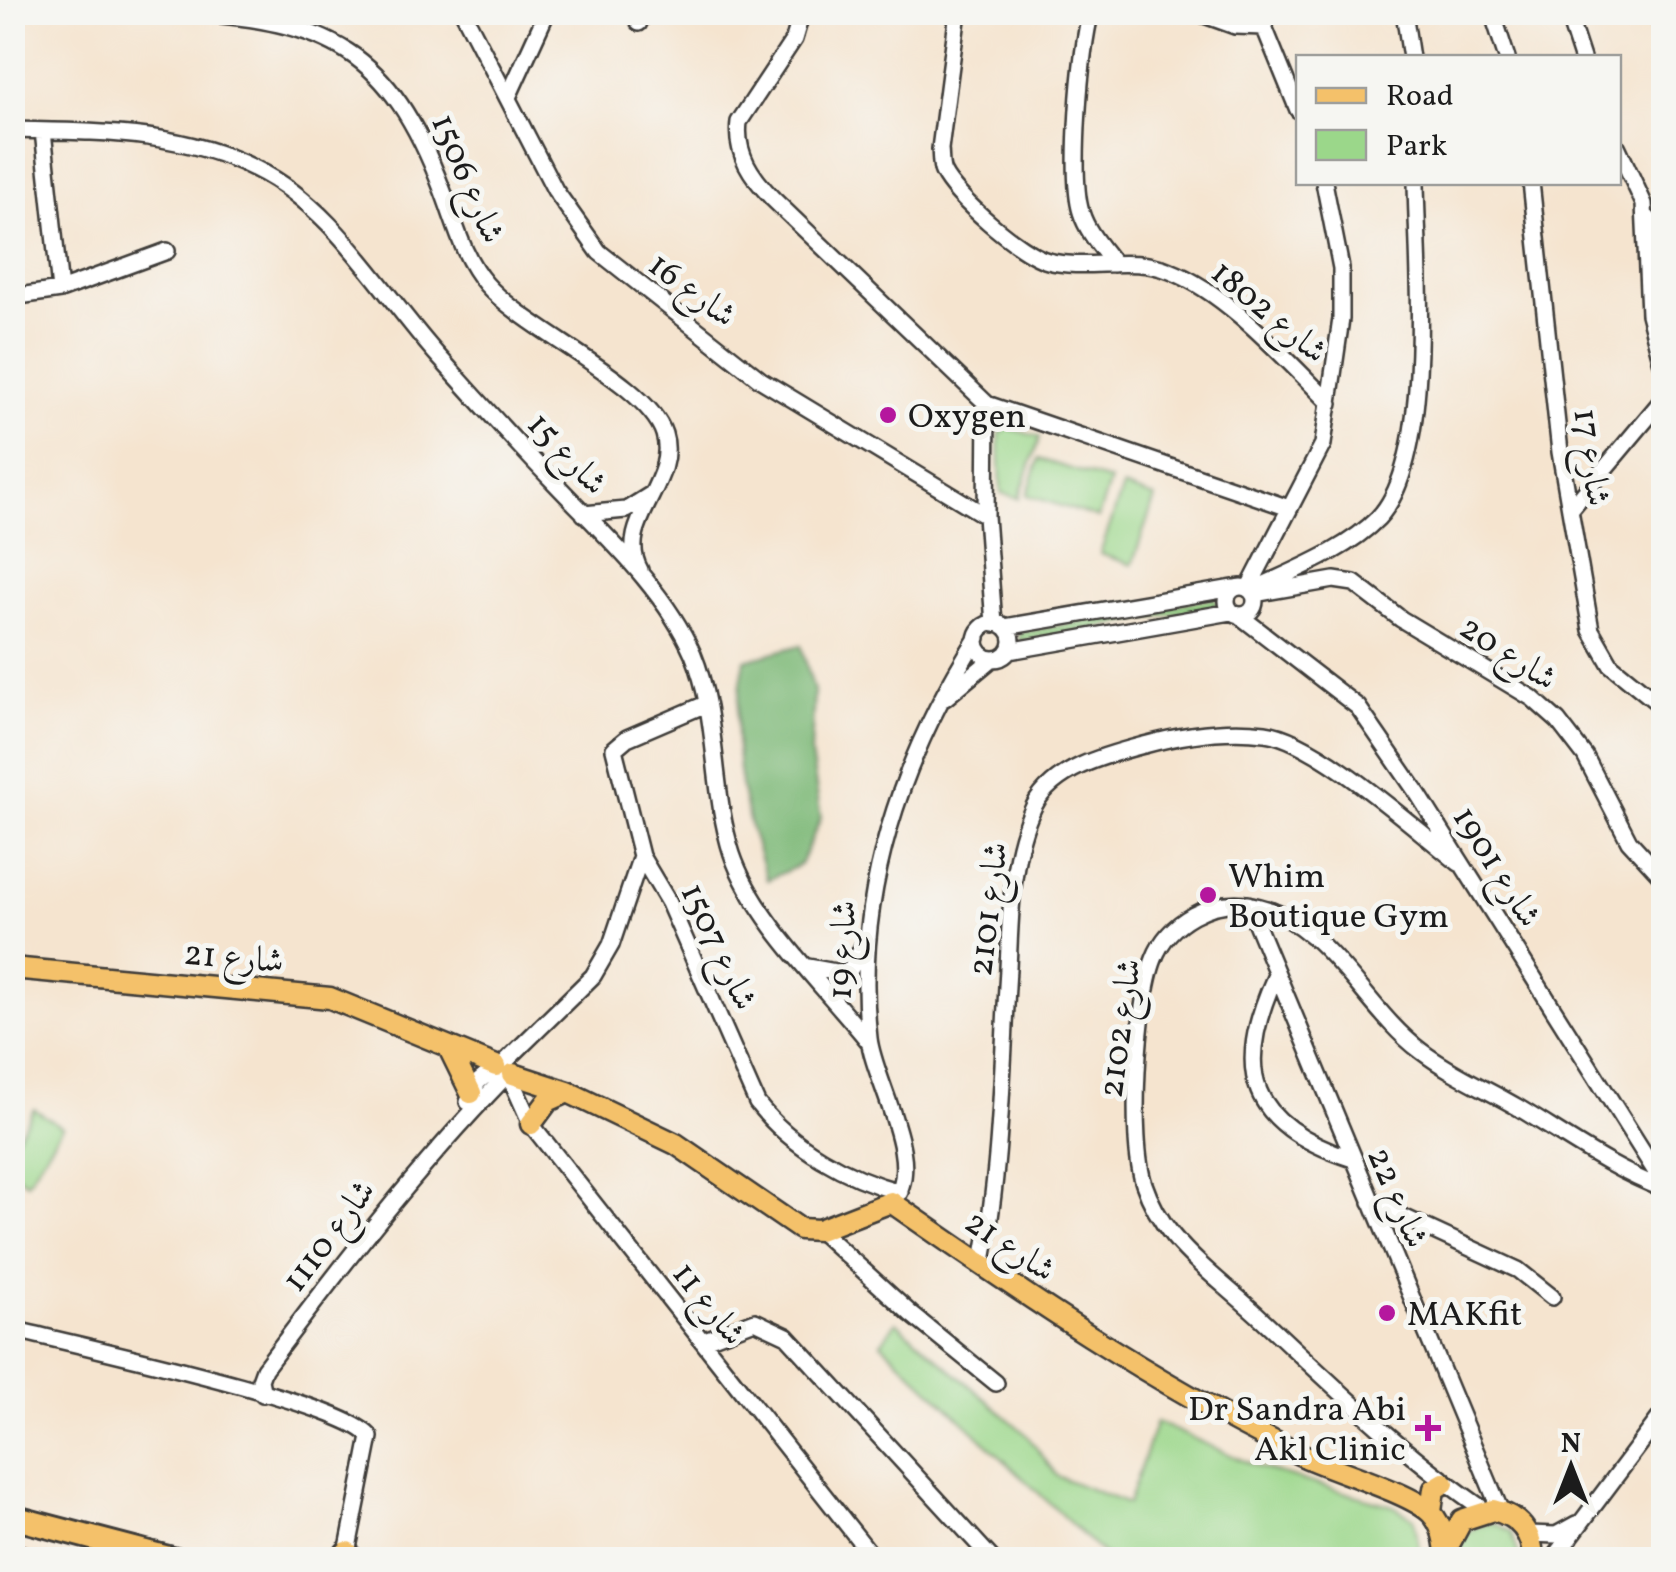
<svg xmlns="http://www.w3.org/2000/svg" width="1676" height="1572" viewBox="0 0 1676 1572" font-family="Vollkorn,Amiri,serif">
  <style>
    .green { fill: #9bd78a; stroke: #5c7a53; stroke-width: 2.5 }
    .forest { fill: #7cb876; stroke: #4c6a49; stroke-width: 2.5 }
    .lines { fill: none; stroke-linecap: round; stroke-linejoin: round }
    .river { stroke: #4cbbc2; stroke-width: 25 }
    .minor-casing { stroke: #3d3a37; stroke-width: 20 }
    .major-casing { stroke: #3d3a37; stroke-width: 25 }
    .highway-casing { stroke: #3d3a37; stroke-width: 28 }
    .minor { stroke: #fff; stroke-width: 15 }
    .major { stroke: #f4c16a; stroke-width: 20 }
    .highway { stroke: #f4c16a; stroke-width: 22 }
    .poi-dot { fill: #b5179e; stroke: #f6f6f2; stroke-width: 4 }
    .labels { text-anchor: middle; stroke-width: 10; stroke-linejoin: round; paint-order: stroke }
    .street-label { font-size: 35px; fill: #1c1c1c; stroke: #f6f6f2 }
    .poi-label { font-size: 35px; fill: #1c1c1c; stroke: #f6f6f2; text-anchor: start }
  </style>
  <rect width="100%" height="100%" fill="#f6f6f2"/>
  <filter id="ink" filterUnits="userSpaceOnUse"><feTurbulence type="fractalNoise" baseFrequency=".01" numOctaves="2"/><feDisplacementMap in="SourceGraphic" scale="20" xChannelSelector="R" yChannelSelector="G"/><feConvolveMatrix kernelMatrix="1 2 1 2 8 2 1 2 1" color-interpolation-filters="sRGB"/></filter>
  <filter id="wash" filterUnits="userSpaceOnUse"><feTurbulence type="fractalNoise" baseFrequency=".0048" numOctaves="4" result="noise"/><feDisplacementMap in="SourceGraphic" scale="40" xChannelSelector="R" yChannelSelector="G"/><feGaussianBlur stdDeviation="2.25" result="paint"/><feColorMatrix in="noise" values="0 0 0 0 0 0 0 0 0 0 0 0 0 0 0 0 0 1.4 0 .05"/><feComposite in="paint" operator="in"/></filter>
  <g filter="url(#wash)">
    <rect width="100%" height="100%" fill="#f5e4cf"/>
    <path class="green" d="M1008,428L1040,437L1019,498L1001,493L999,434Z
      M1039,459L1110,481L1098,518L1027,495Z
      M1123,487L1155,498L1132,565L1100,554Z
      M1215,598L1218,606L1020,641L1019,633Z
      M34,1109L62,1127L27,1182L13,1173V1143Z
      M896,1322L1026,1434L1057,1476L1128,1504L1156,1422L1260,1468L1393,1506L1414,1518L1421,1559H1108L881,1343Z
      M1494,1523L1512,1532L1520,1560L1461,1559C1458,1537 1472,1524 1494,1523Z"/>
    <path class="forest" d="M801,645L814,691L811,754L821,818L800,865L767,880C740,798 727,747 745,660Z"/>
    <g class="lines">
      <path class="river" d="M1658,12L1664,31"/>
    </g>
  </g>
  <g filter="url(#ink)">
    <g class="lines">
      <g class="minor-casing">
        <path id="minor" d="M184,12C330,21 389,50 442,189C455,222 462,256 486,284C527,331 648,383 664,434C679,482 614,524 640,570
          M463,12L555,190L599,252L761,380L986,516
          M638,12L639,23
          M802,12L794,39L739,122C735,154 752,177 773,199L987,404L1289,508
          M958,12L940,149C941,156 940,166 943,172C955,197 1021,254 1048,261C1088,271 1131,255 1170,271C1228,293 1286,360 1330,403
          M1091,12C1080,48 1070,178 1081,212C1087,232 1102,248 1114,264
          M1196,12L1235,26L1264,27
          M1258,12L1298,110
          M1404,12L1411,58
          M1492,12L1507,58
          M1567,12L1582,58
          M509,95L547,12
          M12,130C96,132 179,130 256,169C334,207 382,294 439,357C476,398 512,439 551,479C601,532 663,586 693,654C719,717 711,789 732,854C754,920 825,987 869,1042
          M43,131L60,290
          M1618,148L1644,204L1649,314L1664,371
          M1531,182L1560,452L1591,630L1611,665L1664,708
          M1645,215L1657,229L1664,256
          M12,297L60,290L167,251
          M987,404L986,516L994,624
          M1570,510L1664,398
          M584,514L626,510L650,495
          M1227 601a14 14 0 1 1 28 0a14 14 0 1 1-28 0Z
          M1259,587C1297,569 1348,549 1378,518C1435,458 1417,263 1416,182
          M1248,589L1323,444L1341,319V268L1324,182
          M1254,594L1334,580L1354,583L1401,619L1532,698L1558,721L1585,756L1629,841L1664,879
          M1240,616L1358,707L1418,794L1664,1185
          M976 641a18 18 0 1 1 36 0a18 18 0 1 1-36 0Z
          M1005,627L1233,588
          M1009,651L1231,612
          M945,698L992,659
          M706,704L627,738L614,749L641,856L669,903L757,1103C791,1147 847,1178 900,1192
          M1248,904L1501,1512
          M808,967L841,973L850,970L863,946
          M1275,977C1232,1073 1250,1124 1350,1158
          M506,1061L593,976L611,945L641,856
          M510,1077L531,1124L875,1560
          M468,1102L478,1082L495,1068
          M894,1199C925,1162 873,1079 869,1038C853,896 902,756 977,638
          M1371,1202L1518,1270L1552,1297
          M819,1230L911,1314L996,1383
          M982,1266C1000,1174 1002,1079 1007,986C1011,927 1008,860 1034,806C1054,768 1106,755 1144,745C1181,735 1226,728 1265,733C1317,739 1415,829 1459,863
          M12,1329C68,1343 348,1403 370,1437L347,1553
          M702,1341L755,1321L787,1336L993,1560
          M263,1394L260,1380L264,1369C340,1268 415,1170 503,1079
          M1486,1511C1405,1456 1333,1385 1262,1319C1233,1292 1198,1266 1173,1236C1161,1221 1150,1202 1144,1184C1129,1140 1137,1002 1154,959C1168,922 1212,897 1252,905C1328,920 1363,1008 1421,1051C1451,1074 1487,1089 1519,1108C1567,1137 1611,1169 1664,1189
          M1529,1534L1556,1535L1576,1524
          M1553,1560L1664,1412"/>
      </g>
      <g class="major-casing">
        <path id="major" d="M12,968L330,998L496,1066
          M449,1048L471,1093
          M513,1074L568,1092L676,1144L800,1229L819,1230L891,1202C1023,1294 1155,1384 1299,1454C1331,1470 1410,1492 1431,1513C1442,1524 1445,1539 1446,1554
          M531,1124L548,1101L568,1092
          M1431,1512L1434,1489L1444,1483
          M1447,1548L1462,1520L1493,1510C1519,1516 1533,1533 1533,1560"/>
      </g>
      <g class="highway-casing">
        <path id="highway" d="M12,1517L176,1560
          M12,1555L28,1560
          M342,1560L347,1553"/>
      </g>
      <use href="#minor" class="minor"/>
      <use href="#major" class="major"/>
      <use href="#highway" class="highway"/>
    </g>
  </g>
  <g class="poi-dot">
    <circle cx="888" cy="415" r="10"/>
    <circle cx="1208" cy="895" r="10"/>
    <circle cx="1387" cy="1313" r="10"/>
    <path d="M1423 1413h10v10h10v10h-10v10h-10v-10h-10v-10h10z"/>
  </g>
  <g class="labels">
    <g class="street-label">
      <text transform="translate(469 178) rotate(67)" y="12">شارع 1506</text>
      <text transform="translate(693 289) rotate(37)" y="12">شارع 16</text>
      <text transform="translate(1270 311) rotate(40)" y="12">شارع 1802</text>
      <text transform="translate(568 453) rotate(47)" y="12">شارع 15</text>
      <text transform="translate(1593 457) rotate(82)" y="12">شارع 17</text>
      <text transform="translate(1509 652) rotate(33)" y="12">شارع 20</text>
      <text transform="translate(1498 866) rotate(58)" y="12">شارع 1901</text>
      <text transform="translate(987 909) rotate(-83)" y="12">شارع 2101</text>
      <text transform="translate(720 946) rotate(65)" y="12">شارع 1507</text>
      <text transform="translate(841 950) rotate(-87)" y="12">شارع 19</text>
      <text transform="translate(234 956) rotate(5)" y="12">شارع 21</text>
      <text transform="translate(1119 1028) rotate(-82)" y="12">شارع 2102</text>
      <text transform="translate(1399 1197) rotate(67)" y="12">شارع 22</text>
      <text transform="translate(328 1235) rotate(-53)" y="12">شارع 1110</text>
      <text transform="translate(1011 1245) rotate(34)" y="12">شارع 21</text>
      <text transform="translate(710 1303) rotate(52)" y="12">شارع 11</text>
    </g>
    <g class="poi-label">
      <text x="908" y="427">Oxygen</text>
      <text x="1228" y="887">Whim<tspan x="1228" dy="40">Boutique Gym</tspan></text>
      <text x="1407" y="1325">MAKfit</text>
      <text x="1406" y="1420" text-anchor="end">Dr Sandra Abi<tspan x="1406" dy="40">Akl Clinic</tspan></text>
    </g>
  </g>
  <rect width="1676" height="1572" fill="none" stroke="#f6f6f2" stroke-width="50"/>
  <rect x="1296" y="55" width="325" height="130" fill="#f6f6f2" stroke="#9f9f9c" stroke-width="2.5"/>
  <rect x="1316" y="88" width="50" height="15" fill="#f4c16a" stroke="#9f9f9c" stroke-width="2.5"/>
  <text x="1386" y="105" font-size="30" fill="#1c1c1c">Road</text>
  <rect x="1316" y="130" width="50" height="30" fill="#9bd78a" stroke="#9f9f9c" stroke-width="2.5"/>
  <text x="1386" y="155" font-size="30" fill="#1c1c1c">Park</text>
  <g transform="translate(1571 1467)" stroke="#f6f6f2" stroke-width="8" paint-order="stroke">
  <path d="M0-8L18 38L0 25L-18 38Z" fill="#1c1c1c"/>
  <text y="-15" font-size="28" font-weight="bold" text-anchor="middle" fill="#1c1c1c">N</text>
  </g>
</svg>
